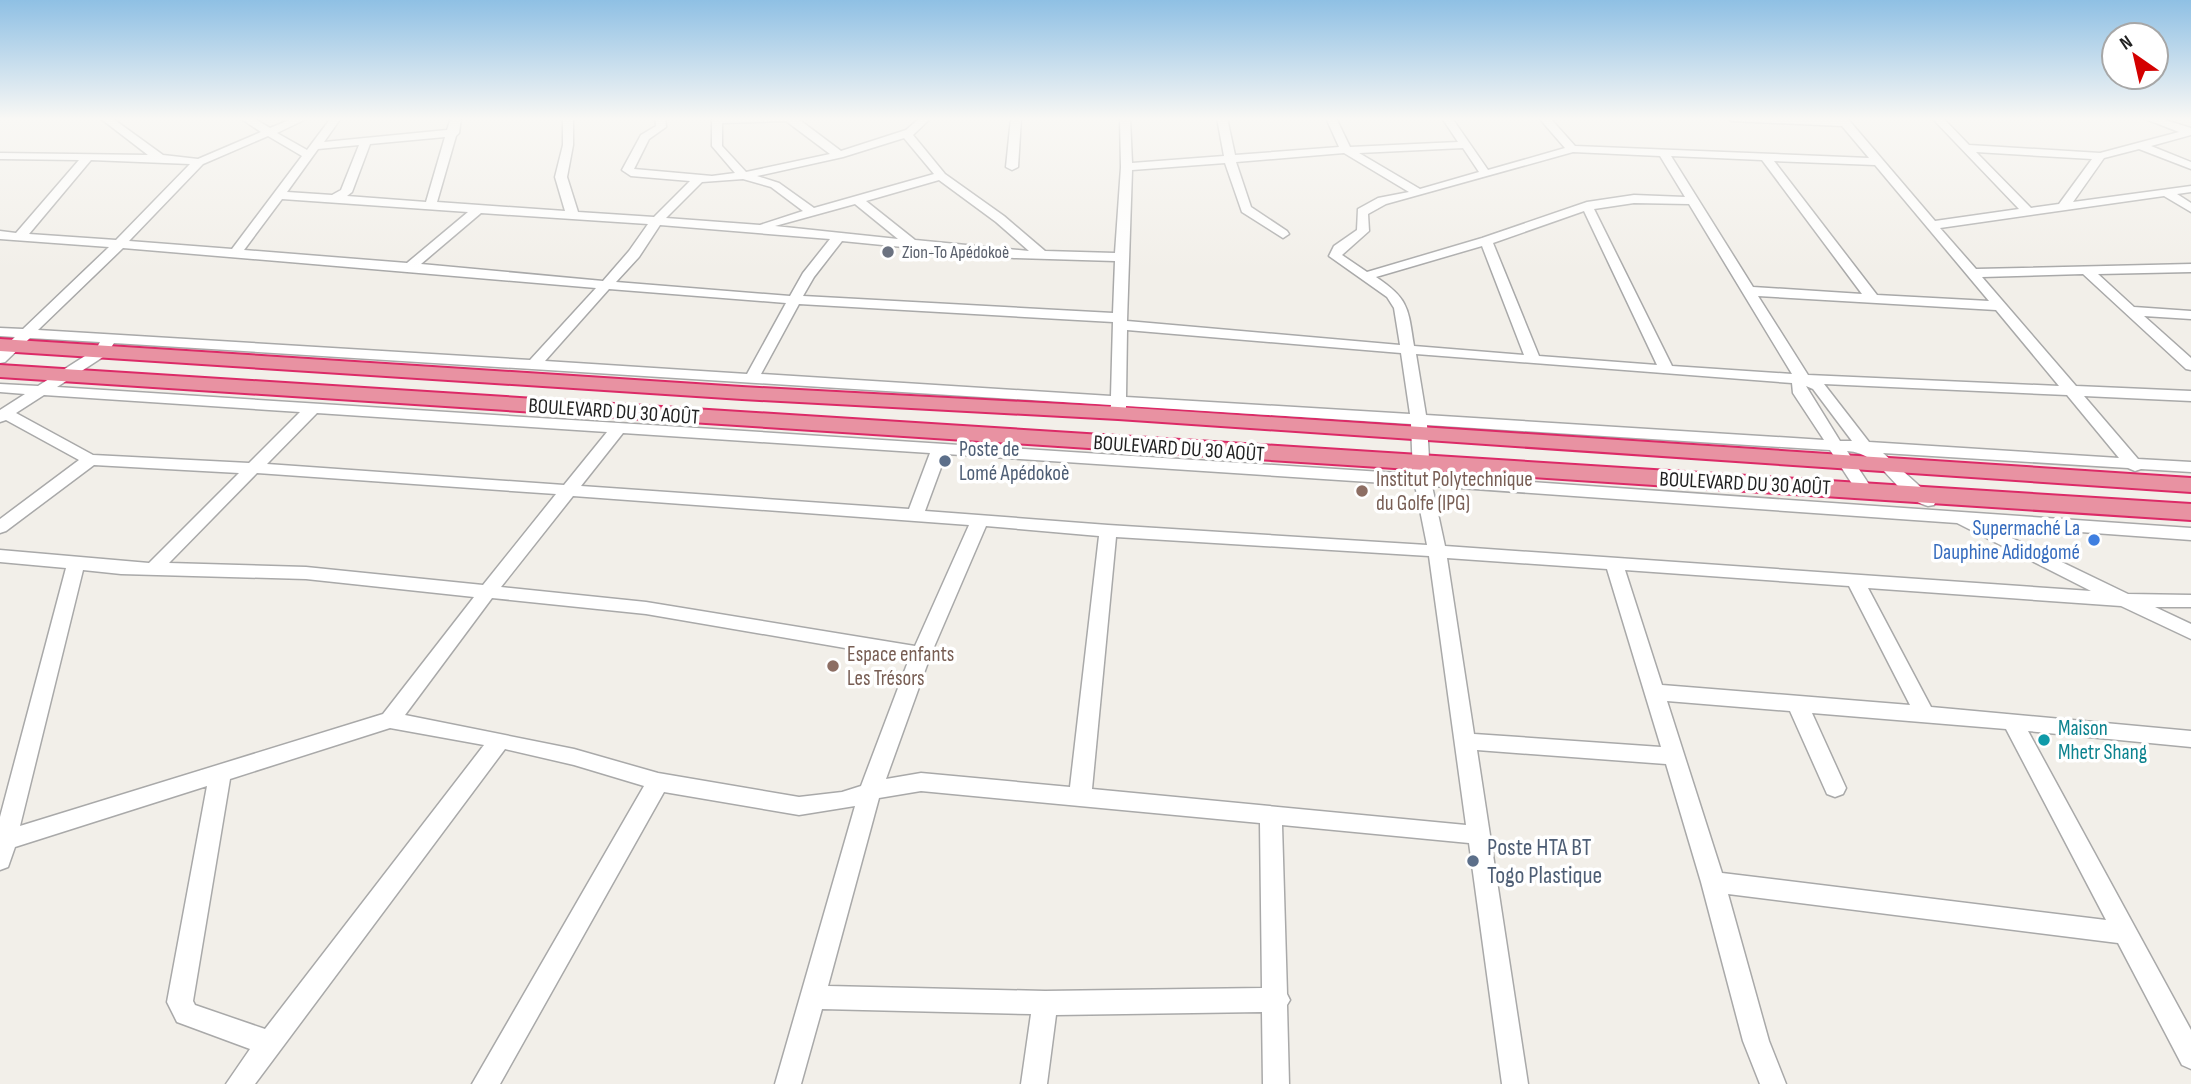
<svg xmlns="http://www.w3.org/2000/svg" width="2191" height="1084" viewBox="0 0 2191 1084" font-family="'Sofia Sans Condensed',sans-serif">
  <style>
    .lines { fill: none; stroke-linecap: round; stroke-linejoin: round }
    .minor-casing { stroke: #a9a9a9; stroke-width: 3 }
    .highway-casing { stroke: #dc2a67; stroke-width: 4 }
    .minor { fill: #fff; fill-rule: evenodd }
    .highway { fill: #e892a2; fill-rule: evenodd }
    .worship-dot { fill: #6b7280; stroke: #fff; stroke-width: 2.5 }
    .service-dot { fill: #5c6f8a; stroke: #fff; stroke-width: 2.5 }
    .education-dot { fill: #8d6e63; stroke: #fff; stroke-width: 2.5 }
    .shop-dot { fill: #3f7fe0; stroke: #fff; stroke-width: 2.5 }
    .culture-dot { fill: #0f9aa8; stroke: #fff; stroke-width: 2.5 }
    .labels { text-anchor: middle; stroke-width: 7; stroke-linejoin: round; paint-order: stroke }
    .far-worship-label { font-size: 18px; fill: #5b616d; stroke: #fff; text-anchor: start }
    .street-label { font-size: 21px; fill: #222; stroke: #fff }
    .service-label { font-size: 21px; fill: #4e5e75; stroke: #fff; text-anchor: start }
    .education-label { font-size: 21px; fill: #785e54; stroke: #fff; text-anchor: start }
    .shop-label { font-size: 21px; fill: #366cbe; stroke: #fff; text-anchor: end }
    .culture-label { font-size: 21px; fill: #0d838f; stroke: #fff; text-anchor: start }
    .near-service-label { font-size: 24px; fill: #4e5e75; stroke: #fff; text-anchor: start }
  </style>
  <rect width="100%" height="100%" fill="#f2efe9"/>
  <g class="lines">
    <g class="minor-casing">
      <path id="minor" d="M100,118H112L163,155L198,159L261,132L240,118H253L270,128L294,118H308L277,133L307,150L331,118H341L324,142L447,130L451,118H461L459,133L456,136L437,202L565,211L555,177L563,145V118H573V145L567,177L578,212L654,217L690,181L631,176L622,170L641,135L656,126L655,118H665L666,127L649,139L634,169L712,176L735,173L712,146V118H797L841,151L906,130L920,118H931L913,135L945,174L1004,216L1045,251L1115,253L1121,167L1120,118H1130L1132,163L1224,156L1217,118H1227L1235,155L1339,147L1326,118H1336L1350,147L1458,142L1442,118H1452L1488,170L1565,148L1539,118H1550L1575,146L1869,158L1842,126L1732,121L1727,118H1847L1935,221L2019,209L1932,118H1943L1969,145L2100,153L2179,132L2143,118H2159L2191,128V135L2151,146L2191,162V169L2139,149L2104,158L2073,202L2191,186V192L2177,194L2191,203V212L2164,196L1940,228L1976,269L2191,264V272L2098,274L2134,307L2191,311V319L2144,316L2191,358V370L2186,369L2083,274L1982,277L2076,386L2191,391V401L2084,396L2138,459L2191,462V472L2141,469L2135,471L2128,468L1883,453L1936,501L1934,505L1928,506C1894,497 1884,453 1847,451L1872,489L1864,494L1858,493L1830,450L1427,425L1430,475L2191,528V540L1985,525L2128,594L2191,595V607H2155L2191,624V639L2121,606L1868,588L1931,707L2191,731V747L2028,731L2191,1030V1069L2182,1065L2118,943L1728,894L1769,1041L1786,1084H1760L1743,1041L1701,882L1666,764L1477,750L1528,1084H1502L1469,843L1282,825L1287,994L1290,1000L1287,1005L1289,1084H1263L1262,1012L1056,1015L1047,1084H1021L1031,1014L822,1009L801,1084H775L855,806L799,815L664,792L500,1084H472L644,786L574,765L505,749L255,1084H226L250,1049L177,1022L167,1002L207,786L15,847L8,867L0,870V817L66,568L0,562V550L149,563L239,473L94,465L6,531L0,533V519L79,460L6,420L0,422V410L25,394L0,392V384L38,386L96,349L100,342L30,338L5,362L0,363V351L15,337L0,336V328L23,329L109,247L0,239V231L16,233L79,160L0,159V153L148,155ZM786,121L830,154L746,172L722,146V123ZM268,136L302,156L232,249L129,241L203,164ZM445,137L426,202L347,196L352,192L370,144ZM904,138L934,174L814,208L779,183L757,176L843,157ZM359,145L341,190L332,195L287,192L318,149ZM1463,148L1479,172L1420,189L1359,153ZM1573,152L1660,156L1685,197L1634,195L1587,202L1482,238L1367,272L1342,255L1369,231L1368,214L1386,204ZM1976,152L2092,159L2059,204L2031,208ZM1344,153L1409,192L1378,198L1358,209L1357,230L1334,246L1329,256L1387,297L1394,308L1400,345L1127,321L1132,170L1225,163L1242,212L1283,238L1289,234L1287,231L1251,207L1236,162ZM1671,156L1762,160L1862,294L1753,287ZM91,160L190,164L116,240L29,234ZM1774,161L1875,165L1989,301L1877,295ZM743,179L771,187L803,211L760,225L666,218L702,182ZM939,180L996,222L1029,251L915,240L866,201ZM282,199L468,212L407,263L244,250ZM1634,203L1689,204L1792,374L1672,366L1594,209ZM855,204L898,239L775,226ZM1584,211L1657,365L1539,356L1493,243ZM481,213L648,224L629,251L603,281L421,264ZM660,225L830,239L803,273L790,296L616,282L639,257ZM842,241L1014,258L1115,261L1113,313L803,296L814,277ZM1482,246L1524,355L1414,346C1408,308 1409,299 1376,277ZM123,248L596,288L530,360L38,330ZM609,289L786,303L747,374L545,361ZM1758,296L1996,310L2059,386L1808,375ZM799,304L1113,322L1111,396L761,374ZM1127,330L1401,353L1410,414L1126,397ZM114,343L1111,405L1110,413L1118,418L1126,413V406L1411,424L1413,474L57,387L106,355ZM1416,354L1792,383L1793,393L1824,440L1426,415ZM1824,384L2067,395L2119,458L1869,442ZM1806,386L1813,389L1852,441H1840ZM44,395L300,412L249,463L93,455L16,413ZM317,413L607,432L564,485L267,464ZM623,433L930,453L909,509L581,486ZM946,454L1415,485L1427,545L1108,525L925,511ZM257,473L556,494L483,585L306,567L169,563ZM1432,486L1957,523L2091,591L1445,546ZM573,496L969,525L915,646L646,602L501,587ZM986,526L1099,536L1070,787L921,773L886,779L931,654ZM1116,537L1429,556L1466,825L1092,789ZM1447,558L1607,569L1661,747L1474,734ZM83,570L121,574L306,579L474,597L383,714L20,826ZM1625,570L1849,586L1910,705L1662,685ZM492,598L646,614L909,659L861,786L842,792L799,797L658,773L574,749L405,715ZM1667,701L1790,711L1827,794L1835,797L1843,794L1846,788L1812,713L2006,729L2106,920L1722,873ZM390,728L484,745L265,1029L195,1005L193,1001L230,779ZM921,791L1260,823L1262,988L1045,991L828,986L879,798Z
        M1011,118H1021L1018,167L1012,170L1006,167Z"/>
    </g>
    <g class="highway-casing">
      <path id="highway" d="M0,339L742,387L1118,407L2191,478V492L1118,419L742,399L0,351Z
        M0,365L2191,504V520L0,377Z"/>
    </g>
    <use href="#minor" class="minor"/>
    <use href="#highway" class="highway"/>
  </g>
  <linearGradient id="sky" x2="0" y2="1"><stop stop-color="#8fc0e4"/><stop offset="0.44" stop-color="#f9f8f5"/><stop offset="1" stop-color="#f9f8f5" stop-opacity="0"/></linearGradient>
  <rect width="2191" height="270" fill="url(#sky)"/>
  <circle class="worship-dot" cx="888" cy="252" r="7"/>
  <g class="service-dot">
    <circle cx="945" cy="461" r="7"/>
    <circle cx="1473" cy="861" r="7"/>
  </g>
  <g class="education-dot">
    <circle cx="1362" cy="491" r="7"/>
    <circle cx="833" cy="666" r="7"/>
  </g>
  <circle class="shop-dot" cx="2094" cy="540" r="7"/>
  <circle class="culture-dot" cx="2044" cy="740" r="7"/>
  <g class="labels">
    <g class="far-worship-label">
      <text x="902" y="258">Zion-To Apédokoè</text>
    </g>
    <g class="street-label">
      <text transform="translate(614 411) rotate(4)" y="7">BOULEVARD DU 30 AOÛT</text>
      <text transform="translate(1179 448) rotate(4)" y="7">BOULEVARD DU 30 AOÛT</text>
      <text transform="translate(1745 483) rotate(3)" y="7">BOULEVARD DU 30 AOÛT</text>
    </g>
    <g class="service-label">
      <text x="959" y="456">Poste de<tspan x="959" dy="24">Lomé Apédokoè</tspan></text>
    </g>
    <g class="education-label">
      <text x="1376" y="486">Institut Polytechnique<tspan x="1376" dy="24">du Golfe (IPG)</tspan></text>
      <text x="847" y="661">Espace enfants<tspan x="847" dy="24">Les Trésors</tspan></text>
    </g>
    <g class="shop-label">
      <text x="2080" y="535">Supermaché La<tspan x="2080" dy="24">Dauphine Adidogomé</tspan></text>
    </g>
    <g class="culture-label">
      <text x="2058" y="735">Maison<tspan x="2058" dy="24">Mhetr Shang</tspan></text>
    </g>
    <g class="near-service-label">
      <text x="1487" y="855">Poste HTA BT<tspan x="1487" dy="28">Togo Plastique</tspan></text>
    </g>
  </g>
  <g transform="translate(2135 56) rotate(326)"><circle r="33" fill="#ffffff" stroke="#a7a7a7" stroke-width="2"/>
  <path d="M0-5L12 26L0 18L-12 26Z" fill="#d40000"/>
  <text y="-10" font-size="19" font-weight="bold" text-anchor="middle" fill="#222222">N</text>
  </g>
</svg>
